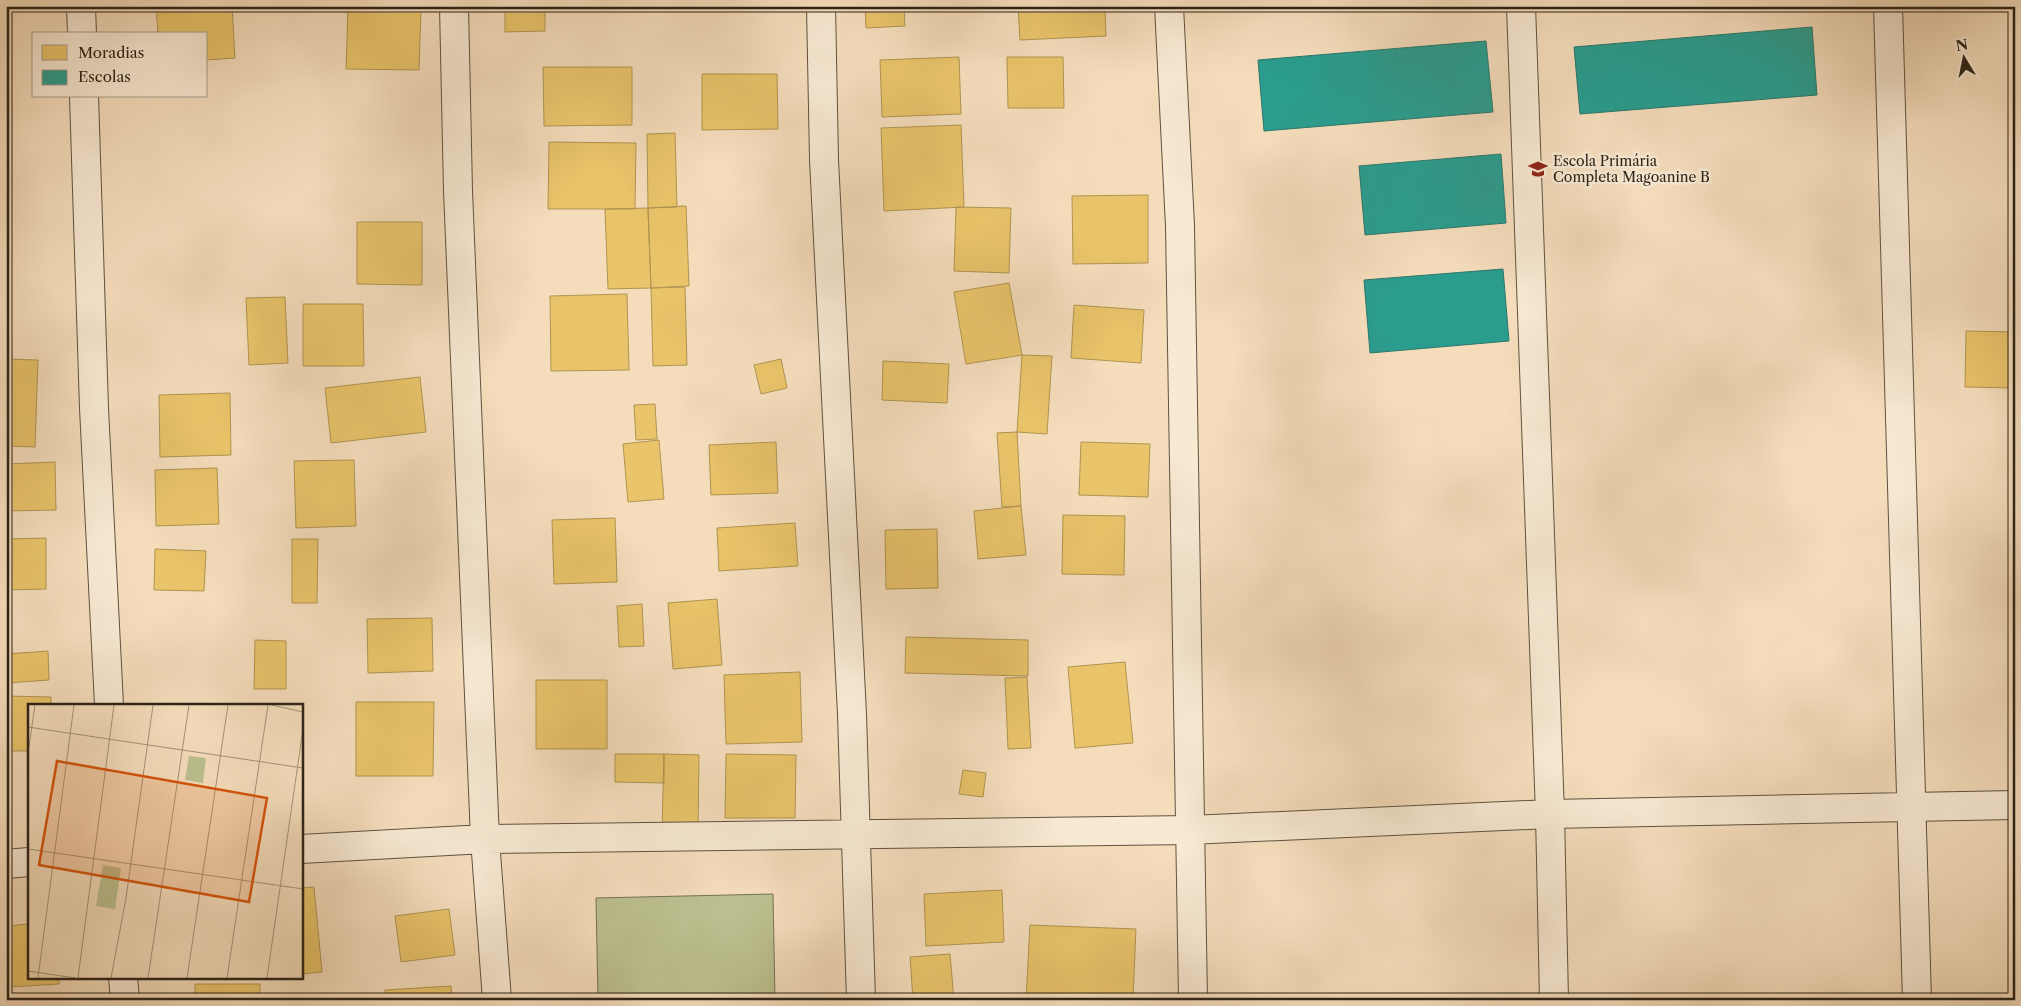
<svg xmlns="http://www.w3.org/2000/svg" width="2021" height="1006" viewBox="0 0 2021 1006" font-family="'Libre Caslon Text',serif">
  <style>
    .green { fill: #bcc090; stroke: #747254 }
    .homes { fill: #e9c46a; stroke: #b09451 }
    .schools { fill: #2a9d8f; stroke: #2b786b }
    .lines { fill: none; stroke-linecap: round; stroke-linejoin: round }
    .minor-casing { stroke: #5e5240; stroke-width: 30 }
    .minor { stroke: #f8e9d3; stroke-width: 28 }
    .labels { text-anchor: middle; stroke-width: 5; stroke-linejoin: round; paint-order: stroke }
    .poi-label { font-size: 14px; fill: #2c2317; stroke: #f8e9d3; text-anchor: start }
    .inset-road { fill: none; stroke: #a5937a; stroke-width: 1 }
    .view { fill: #d5540d; fill-opacity: 0.15; stroke: #d5540d; stroke-width: 2.5 }
    .inset-edge { fill: none; stroke: #2c2317; stroke-width: 2.5 }
  </style>
  <rect width="100%" height="100%" fill="#f5ddbc"/>
  <filter id="stains"><feTurbulence type="fractalNoise" baseFrequency=".004" numOctaves="4"/><feColorMatrix values="0 0 0 0 .2 0 0 0 0 .09 0 0 0 0 .02 0 0 0 .5 -.17"/></filter>
  <radialGradient id="worn" r=".72"><stop offset=".6" stop-color="#630" stop-opacity="0"/><stop offset="1" stop-color="#630" stop-opacity=".3"/></radialGradient>
  <path class="green" d="M773,894L775,1000H598L596,898Z"/>
  <path class="homes" d="M156,6H232L235,58L206,60V34H158Z
    M505,6H545V31L505,32Z
    M865,6H904L905,26L866,28Z
    M1018,6H1105L1106,36L1020,40Z
    M348,7L421,9L419,70L346,69Z
    M959,57L961,114L882,117L880,60Z
    M1007,57H1063L1064,108H1008Z
    M543,67H632V125L544,126Z
    M702,74H777L778,129L702,130Z
    M961,125L964,207L884,211L881,128Z
    M675,133L677,207L648,208L647,134Z
    M549,142L636,143L635,209H548Z
    M1148,195V263L1073,264L1072,196Z
    M686,206L689,286L651,288L648,208Z
    M956,207L1011,208L1009,273L954,271Z
    M648,208L651,288L608,289L605,209Z
    M357,222H422V285L357,284Z
    M1009,283L1022,355L966,364L954,292Z
    M685,287L687,365L653,366L651,288Z
    M627,294L629,370L551,371L550,296Z
    M285,297L288,363L249,365L246,298Z
    M303,304H363L364,366H303Z
    M1074,305L1144,310L1141,363L1071,358Z
    M1966,331L2015,332V388L1965,387Z
    M1022,355L1052,356L1047,434L1017,432Z
    M6,359L38,360L35,447L6,446Z
    M781,359L787,388L761,394L754,365Z
    M883,361L949,364L947,403L882,400Z
    M420,377L426,432L331,443L325,388Z
    M230,393L231,455L160,457L159,395Z
    M655,404L657,439L636,440L634,405Z
    M1017,432L1021,506L1002,507L997,433Z
    M659,440L664,499L628,502L623,444Z
    M776,442L778,493L711,495L709,445Z
    M1081,442L1150,444L1148,497L1079,495Z
    M354,460L356,526L296,528L294,461Z
    M55,462L56,510L6,511V464Z
    M217,468L219,524L156,526L155,470Z
    M1021,506L1026,555L978,559L974,511Z
    M1063,515L1125,516L1124,575L1062,574Z
    M615,518L617,582L554,584L552,520Z
    M795,523L798,566L719,571L717,528Z
    M937,529L938,588L886,589L885,530Z
    M46,538V589L6,590V539Z
    M292,539H318L317,603H292Z
    M155,549L206,551L204,591L154,590Z
    M717,599L722,665L673,669L668,603Z
    M642,604L644,646L619,647L617,606Z
    M432,618L433,671L368,673L367,619Z
    M906,637L1028,640V676L905,673Z
    M255,640L286,641V689H254Z
    M48,651L49,680L6,683V654Z
    M1125,662L1133,743L1075,748L1068,667Z
    M800,672L802,742L726,744L724,675Z
    M1027,677L1031,748L1008,749L1005,678Z
    M536,680H607V749H536Z
    M6,696L51,697V705H29V751H6Z
    M356,702H434L433,776H356Z
    M615,754H664V783L615,782Z
    M664,754L699,755L698,833L662,832Z
    M726,754L796,755L795,818H725Z
    M963,770L986,773L983,797L959,794Z
    M314,887L322,972L301,974V888Z
    M1002,890L1004,942L926,946L924,894Z
    M449,909L455,955L401,962L395,916Z
    M29,924V977H59V984L8,987L6,926Z
    M1030,925L1136,929L1133,1000H1026Z
    M950,954L954,1000H913L910,957Z
    M195,984H260V1000H195Z
    M451,986L452,1000H386L385,990Z"/>
  <path class="schools" d="M1812,27L1817,95L1580,114L1574,47Z
    M1486,41L1493,112L1264,131L1258,60Z
    M1501,154L1506,223L1365,235L1359,166Z
    M1503,269L1509,341L1370,353L1364,280Z"/>
  <g class="lines">
    <g class="minor-casing">
      <path id="minor" d="M81,6L82,34
        M454,6L458,191L485,839L497,1000
        M821,6L824,160L852,714L861,1000
        M1169,6L1180,226L1193,1000
        M1521,6L1550,814L1554,1000
        M1888,6L1917,1000
        M84,96L94,408L109,705
        M301,849L485,839L1190,830L1550,814L2015,805
        M6,864L29,862
        M123,977L125,1000"/>
    </g>
    <use href="#minor" class="minor"/>
  </g>
  <defs>
    <g id="school-bare" transform="scale(1.5)"><path d="M0-5L7-2L0 1L-7-2ZM-4 1L0 2.5L4 1V4Q0 6-4 4Z" fill="#8f2418" stroke="#f8e9d3" stroke-width="2.5" paint-order="stroke"/></g>
  </defs>
  <g fill-rule="evenodd">
    <use href="#school-bare" x="1538" y="169"/>
  </g>
  <g class="labels">
    <g class="poi-label">
      <text x="1553" y="166">Escola Primária<tspan x="1553" dy="16">Completa Magoanine B</tspan></text>
    </g>
  </g>
  <g transform="translate(28 704)">
    <rect width="275" height="275" fill="#f5ddbc"/>
    <path d="M161,52L178,54L175,79L157,76ZM75,161L93,164L87,205L68,202Z" fill="#bcc090"/>
    <path class="inset-road" d="M244,1L275,8M0,23L275,64M0,49L7,1M0,145L275,185M0,267L47,274M10,274L46,1M50,274L86,1M83,274L98,194L125,1M120,274L161,1M159,274L200,1M199,274L240,1M239,274L275,25"/>
    <path class="view" d="M29,57L239,94L221,198L11,161Z"/>
    <rect width="275" height="275" class="inset-edge"/>
  </g>
  <rect width="2021" height="1006" fill="none" stroke="#f5ddbc" stroke-width="25"/>
  <rect x="8" y="8" width="2006" height="991" fill="none" stroke="#2c2317" stroke-width="2.5"/>
  <rect x="12" y="12" width="1996" height="981" fill="none" stroke="#2c2317"/>
  <rect x="32" y="32" width="175" height="65" fill="#f8e9d3" stroke="#a69a88"/>
  <rect x="42" y="45" width="25" height="15" fill="#e9c46a" stroke="#a69a88"/>
  <text x="78" y="58" font-size="15" fill="#2c2317">Moradias</text>
  <rect x="42" y="70" width="25" height="15" fill="#2a9d8f" stroke="#a69a88"/>
  <text x="78" y="82" font-size="15" fill="#2c2317">Escolas</text>
  <g transform="translate(1964 58) rotate(350)" stroke="#f8e9d3" stroke-width="4" paint-order="stroke">
  <path d="M0-4L9 19L0 12L-9 19Z" fill="#2c2317"/>
  <text y="-8" font-size="14" font-weight="bold" text-anchor="middle" fill="#2c2317">N</text>
  </g>
  <rect width="100%" height="100%" filter="url(#stains)"/>
  <rect width="100%" height="100%" fill="url(#worn)"/>
</svg>
